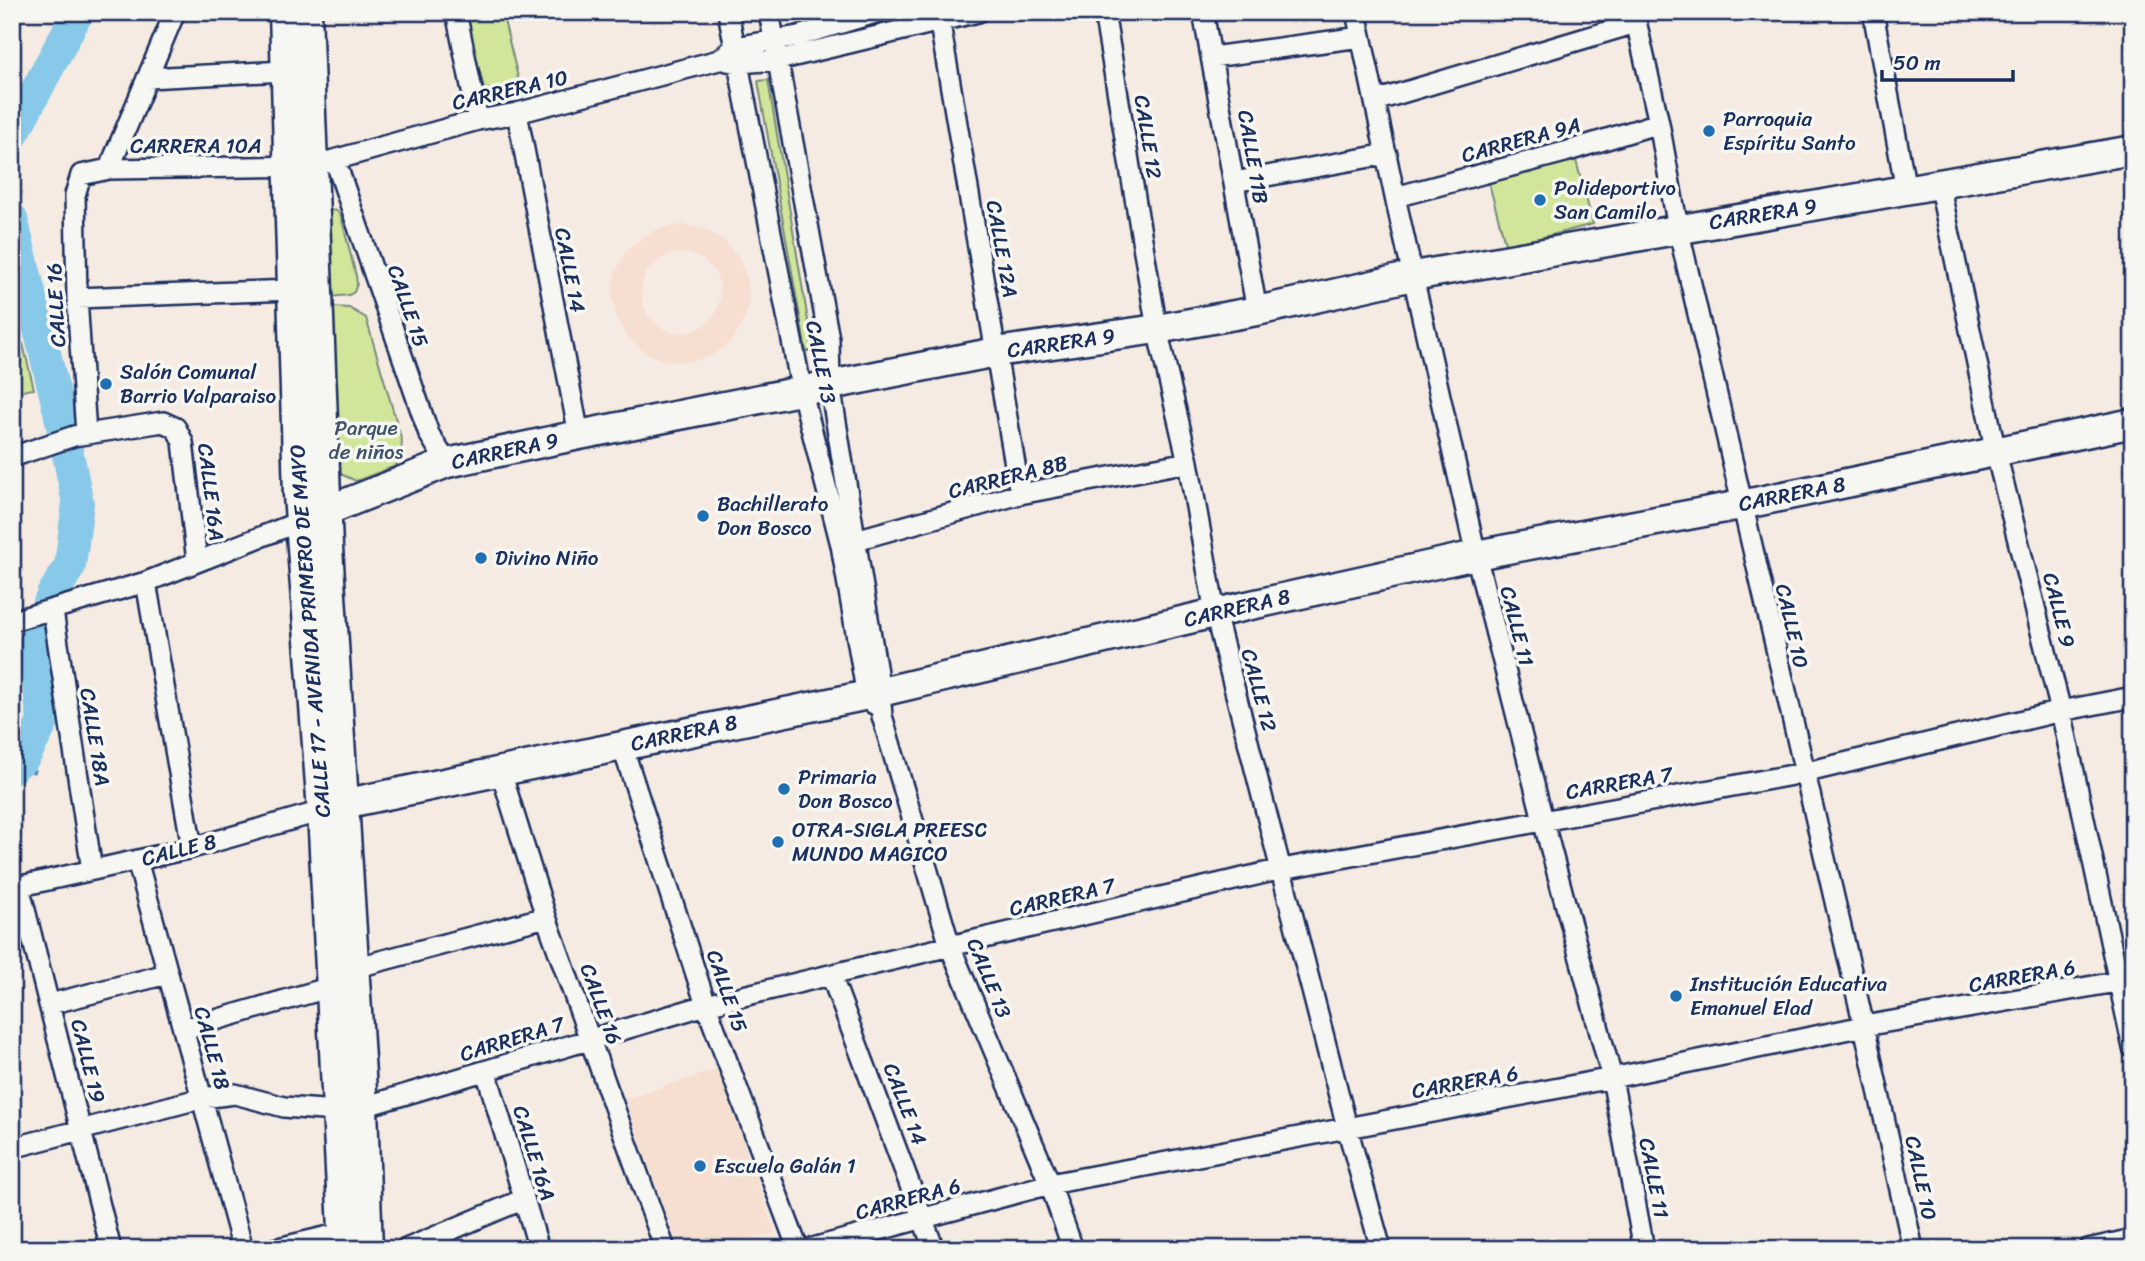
<svg xmlns="http://www.w3.org/2000/svg" width="2145" height="1261" viewBox="0 0 2145 1261" font-family="Sriracha,sans-serif">
  <style>
    .built { fill: #f6ded1; fill-rule: evenodd }
    .green { fill: #d1e69a; stroke: #768a7c; stroke-width: 2 }
    .lines { fill: none; stroke-linecap: round; stroke-linejoin: round }
    .stream { stroke: #5c8bb1; stroke-width: 5 }
    .river { stroke: #88c9e9; stroke-width: 32 }
    .minor-casing { stroke: #1b2f5e; stroke-width: 24 }
    .secondary-casing { stroke: #1b2f5e; stroke-width: 33 }
    .minor { stroke: #f6f6f2; stroke-width: 19 }
    .secondary { stroke: #f6f6f2; stroke-width: 28 }
    .poi-dot { fill: #1f6fb2; stroke: #f6f6f2; stroke-width: 2.5 }
    .labels { text-anchor: middle; stroke-width: 7; stroke-linejoin: round; paint-order: stroke }
    .street-label { font-size: 21px; fill: #1b2f5e; stroke: #f6f6f2 }
    .poi-label { font-size: 21px; fill: #1b2f5e; stroke: #f6f6f2; text-anchor: start }
    .park-label { font-size: 21px; fill: #3f546a; stroke: #f6f6f2 }
  </style>
  <rect width="100%" height="100%" fill="#f6ebe3"/>
  <filter id="ink" filterUnits="userSpaceOnUse"><feTurbulence type="fractalNoise" baseFrequency=".0143" numOctaves="2"/><feDisplacementMap in="SourceGraphic" scale="14" xChannelSelector="R" yChannelSelector="G"/><feConvolveMatrix kernelMatrix="1 2 1 2 8 2 1 2 1" color-interpolation-filters="sRGB"/></filter>
  <g filter="url(#ink)">
    <path class="built" d="M685,225L707,230L726,242L740,260L748,281L749,304L742,326L729,344L710,357L688,362L665,361L644,352L627,336L616,317L612,294L615,272L626,252L642,237L662,227ZM687,253L702,259L714,270L720,284V300L715,314L704,326L690,332L674,333L660,327L648,316L642,302L641,286L647,271L658,260L672,254Z
      M718,1069L775,1233L699,1249H679L625,1099Z"/>
    <path class="green" d="M465,12H502L521,90L484,89Z
      M768,80L813,351H806L758,81Z
      M1574,153L1593,224L1506,247L1487,176Z
      M332,210L337,211L341,216L356,276L357,284L354,292L349,295L330,297L326,211Z
      M334,307L349,308L366,318L402,441L401,451L396,466L356,481L336,472L329,310Z
      M23,344L34,389L12,392V346Z"/>
    <g class="lines">
      <path class="stream" d="M25,756L33,771"/>
      <path class="river" d="M12,136L78,12
        M12,219L59,411L78,503L70,566L52,595L34,644L43,722L25,756L12,768"/>
      <g class="minor-casing">
        <path id="minor" d="M456,12L478,120
          M728,12L802,392L841,545L865,685L874,704
          M769,12L829,339L830,385L880,691L882,716L950,946L1050,1184L1073,1249
          M938,12L1020,494
          M1104,12L1157,329L1188,462L1215,613L1347,1127L1381,1249
          M1203,12L1257,311
          M1356,12L1395,197L1476,555L1543,820L1612,1078L1644,1249
          M1634,12L1659,123L1678,228L1864,1026L1913,1249
          M1873,12L1906,190
          M1212,57L1361,37
          M727,61L738,63L778,60L978,12
          M147,78L286,71
          M1375,101L1636,23
          M517,113L579,435
          M335,160L429,434L447,463
          M109,169L175,12
          M1234,182L1387,154
          M1939,183L1996,453L2061,711L2133,1048
          M1395,197L1565,152L1659,123
          M77,298L291,290
          M86,434L77,298L75,195L81,175L109,169L312,166L478,120L517,113L719,60L735,47L798,36L879,12
          M12,457L74,436L163,422L176,428L183,442L197,562
          M845,543L1020,494L1188,462
          M146,582L192,848
          M53,611L92,870
          M12,621L146,582L301,521
          M622,745L706,1005L798,1249
          M501,772L546,917L665,1249
          M137,860L243,1249
          M19,886L111,1249
          M12,888L192,848L322,811
          M354,968L546,917
          M831,975L934,1249
          M50,1004L167,974
          M184,1029L331,987
          M486,1071L539,1249
          M12,1148L202,1098L235,1094L284,1107L335,1111L363,1107L706,1005L950,946L1282,869L1803,773L2061,711L2133,697
          M274,1249L342,1233
          M406,1249L524,1199
          M809,1249L1050,1184L1612,1078L1864,1026L2133,979
          M2088,1249L2133,1239"/>
      </g>
      <g class="secondary-casing">
        <path id="secondary" d="M284,12L298,495L322,811L344,1249
          M307,12L328,547L363,1107L368,1249
          M301,521L447,463L579,435L996,352L1157,329L1257,311L1413,276L2133,150
          M322,811L343,804L868,695L1215,613L1476,555L1741,505L2133,423"/>
      </g>
      <use href="#minor" class="minor"/>
      <use href="#secondary" class="secondary"/>
    </g>
  </g>
  <g class="poi-dot">
    <circle cx="1709" cy="131" r="7"/>
    <circle cx="1540" cy="200" r="7"/>
    <circle cx="106" cy="384" r="7"/>
    <circle cx="703" cy="516" r="7"/>
    <circle cx="481" cy="558" r="7"/>
    <circle cx="784" cy="789" r="7"/>
    <circle cx="778" cy="842" r="7"/>
    <circle cx="1676" cy="996" r="7"/>
    <circle cx="700" cy="1166" r="7"/>
  </g>
  <g class="labels">
    <g class="street-label">
      <text transform="translate(510 90) rotate(-13)" y="7">CARRERA 10</text>
      <text transform="translate(1148 137) rotate(81)" y="7">CALLE 12</text>
      <text transform="translate(1521 140) rotate(-15)" y="7">CARRERA 9A</text>
      <text x="196" y="153">CARRERA 10A</text>
      <text transform="translate(1253 157) rotate(80)" y="7">CALLE 11B</text>
      <text transform="translate(1763 214) rotate(-9)" y="7">CARRERA 9</text>
      <text transform="translate(1002 249) rotate(80)" y="7">CALLE 12A</text>
      <text transform="translate(570 270) rotate(79)" y="7">CALLE 14</text>
      <text transform="translate(56 305) rotate(-93)" y="7">CALLE 16</text>
      <text transform="translate(408 306) rotate(71)" y="7">CALLE 15</text>
      <text transform="translate(1061 343) rotate(-8)" y="7">CARRERA 9</text>
      <text transform="translate(821 362) rotate(79)" y="7">CALLE 13</text>
      <text transform="translate(505 451) rotate(-12)" y="7">CARRERA 9</text>
      <text transform="translate(1008 477) rotate(-14)" y="7">CARRERA 8B</text>
      <text transform="translate(211 492) rotate(83)" y="7">CALLE 16A</text>
      <text transform="translate(1792 494) rotate(-11)" y="7">CARRERA 8</text>
      <text transform="translate(1237 608) rotate(-13)" y="7">CARRERA 8</text>
      <text transform="translate(2059 610) rotate(76)" y="7">CALLE 9</text>
      <text transform="translate(1517 626) rotate(76)" y="7">CALLE 11</text>
      <text transform="translate(1792 626) rotate(77)" y="7">CALLE 10</text>
      <text transform="translate(310 631) rotate(-94)" y="7">CALLE 17 - AVENIDA PRIMERO DE MAYO</text>
      <text transform="translate(1259 690) rotate(75)" y="7">CALLE 12</text>
      <text transform="translate(684 733) rotate(-12)" y="7">CARRERA 8</text>
      <text transform="translate(95 737) rotate(81)" y="7">CALLE 18A</text>
      <text transform="translate(1619 783) rotate(-10)" y="7">CARRERA 7</text>
      <text transform="translate(179 850) rotate(-14)" y="7">CALLE 8</text>
      <text transform="translate(1062 897) rotate(-13)" y="7">CARRERA 7</text>
      <text transform="translate(2022 976) rotate(-10)" y="7">CARRERA 6</text>
      <text transform="translate(989 978) rotate(68)" y="7">CALLE 13</text>
      <text transform="translate(727 991) rotate(71)" y="7">CALLE 15</text>
      <text transform="translate(601 1004) rotate(70)" y="7">CALLE 16</text>
      <text transform="translate(512 1039) rotate(-17)" y="7">CARRERA 7</text>
      <text transform="translate(212 1048) rotate(75)" y="7">CALLE 18</text>
      <text transform="translate(88 1061) rotate(76)" y="7">CALLE 19</text>
      <text transform="translate(1465 1082) rotate(-10)" y="7">CARRERA 6</text>
      <text transform="translate(905 1104) rotate(69)" y="7">CALLE 14</text>
      <text transform="translate(534 1153) rotate(73)" y="7">CALLE 16A</text>
      <text transform="translate(1654 1178) rotate(79)" y="7">CALLE 11</text>
      <text transform="translate(1921 1178) rotate(78)" y="7">CALLE 10</text>
      <text transform="translate(908 1199) rotate(-15)" y="7">CARRERA 6</text>
    </g>
    <g class="poi-label">
      <text x="1723" y="126">Parroquia<tspan x="1723" dy="24">Espíritu Santo</tspan></text>
      <text x="1554" y="195">Polideportivo<tspan x="1554" dy="24">San Camilo</tspan></text>
      <text x="120" y="379">Salón Comunal<tspan x="120" dy="24">Barrio Valparaiso</tspan></text>
      <text x="717" y="511">Bachillerato<tspan x="717" dy="24">Don Bosco</tspan></text>
      <text x="495" y="565">Divino Niño</text>
      <text x="798" y="784">Primaria<tspan x="798" dy="24">Don Bosco</tspan></text>
      <text x="792" y="837">OTRA-SIGLA PREESC<tspan x="792" dy="24">MUNDO MAGICO</tspan></text>
      <text x="1690" y="991">Institución Educativa<tspan x="1690" dy="24">Emanuel Elad</tspan></text>
      <text x="714" y="1173">Escuela Galán 1</text>
    </g>
    <g class="park-label">
      <text x="366" y="435">Parque<tspan x="366" dy="24">de niños</tspan></text>
    </g>
  </g>
  <rect width="2145" height="1261" fill="none" stroke="#f6f6f2" stroke-width="42"/>
  <rect x="21" y="21" width="2103" height="1219" fill="none" stroke="#1b2f5e" stroke-width="2.5" filter="url(#ink)"/>
  <path d="M1882 70v10h131v-10" fill="none" stroke="#1b2f5e" stroke-width="3.5"/>
  <text x="1893" y="70" font-size="21" fill="#1b2f5e" stroke="#f6f6f2" stroke-width="5" paint-order="stroke">50 m</text>
</svg>
